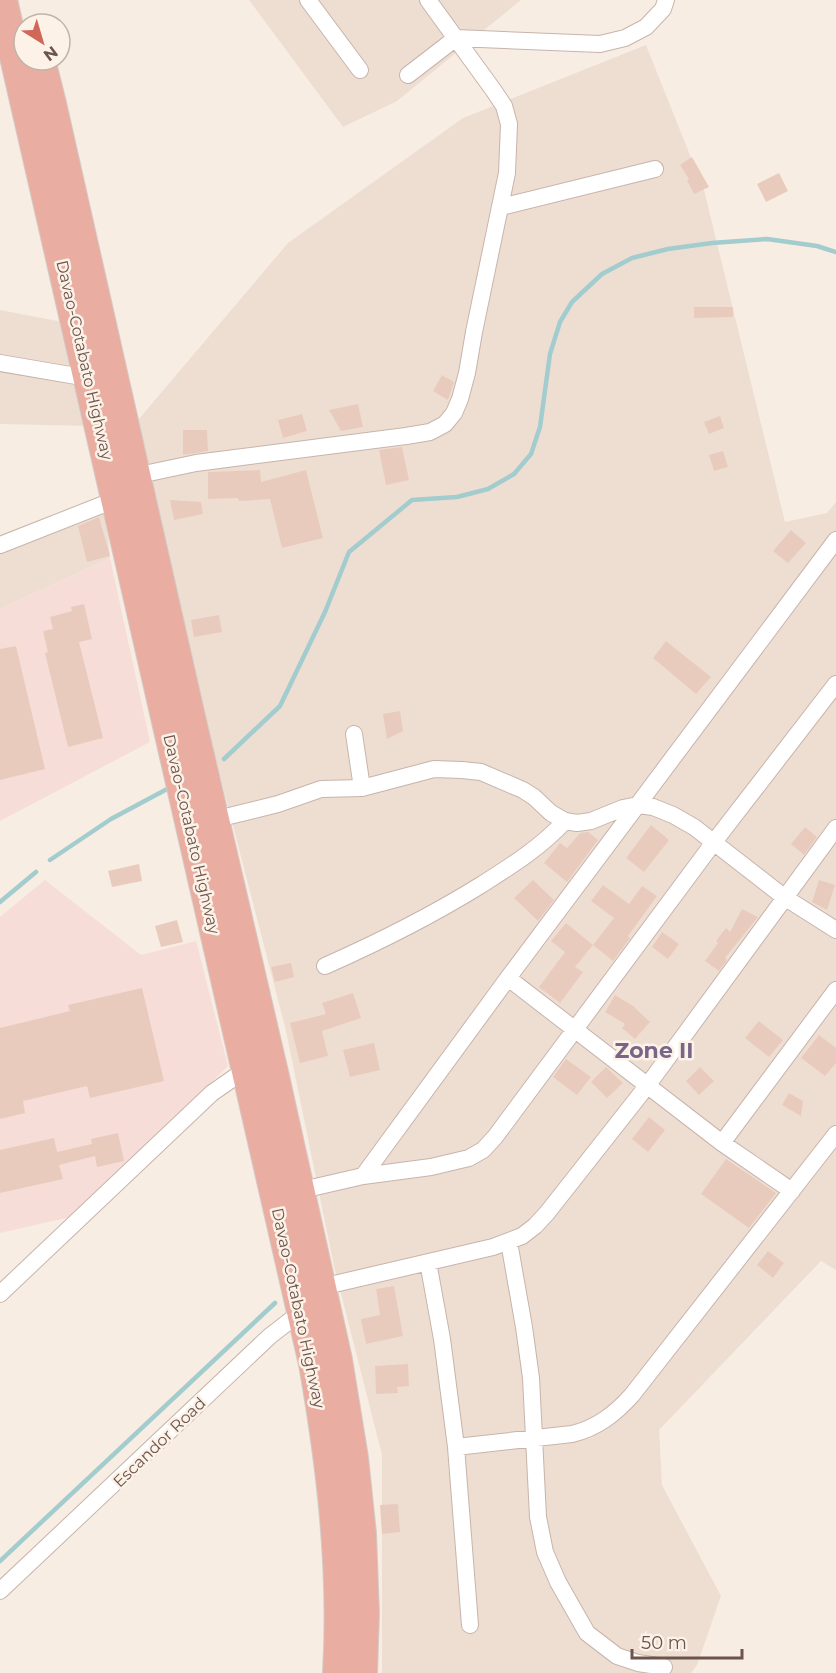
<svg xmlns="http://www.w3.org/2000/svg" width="836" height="1673" viewBox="0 0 836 1673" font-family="Montserrat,sans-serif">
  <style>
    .residential { fill: #eeded2 }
    .commercial { fill: #f7ddd7 }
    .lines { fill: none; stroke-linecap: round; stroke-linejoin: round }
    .stream { stroke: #a2ccce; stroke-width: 4.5 }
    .building { fill: #e9cbbe }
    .street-casing { stroke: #c7b4ab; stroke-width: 18 }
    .highway-casing { stroke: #d3ccc9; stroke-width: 32 }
    .street { stroke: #fff; stroke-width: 16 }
    .highway { stroke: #eaada1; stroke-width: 30 }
    .labels { text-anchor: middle; stroke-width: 5; stroke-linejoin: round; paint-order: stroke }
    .street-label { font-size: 16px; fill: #6c544c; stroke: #fcf2e7 }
    .district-label { font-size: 22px; font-weight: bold; fill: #796588; stroke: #fcf2e7 }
  </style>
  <rect width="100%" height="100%" fill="#f8ede2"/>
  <path class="residential" d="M249,0H521L397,101L343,127Z
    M646,45L704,190L785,522L827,513L836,502V1270L821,1261L659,1430L662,1485L721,1596L697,1665L691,1673H382V1455L334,1266L286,1031L208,729L138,420L288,243L463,118Z
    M0,310L63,322L90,426L0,424Z
    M105,505L110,558L0,609V550Z"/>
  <path class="commercial" d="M110,558L150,742L0,821V609Z
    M45,880L141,955L196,941L228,1066L70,1217L0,1233V917Z"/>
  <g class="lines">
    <path class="stream" d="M224,759L280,706L325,612L349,552L412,500L457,497L488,489L514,474L531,454L540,427L550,354L560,322L572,302L602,274L632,258L668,249L712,243L767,239L817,246L836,252
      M50,860L111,819L169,788
      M0,902L36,872
      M0,1561L275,1303"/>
  </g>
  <path class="building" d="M692,157L709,187L694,194L687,180L689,179L680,165Z
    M779,173L788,191L766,202L757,184Z
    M694,307H733V317L694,318Z
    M442,375L454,382L448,400L433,391Z
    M358,404L363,427L341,431L329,410Z
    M302,414L307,431L283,438L278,420Z
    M720,416L724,428L709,434L704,422Z
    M183,430H207L208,451L183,455Z
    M402,447L409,480L386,485L379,450Z
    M723,451L728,467L714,471L709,455Z
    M260,470L261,482L306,470L323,538L282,548L270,499L239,501L238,498L208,499V472Z
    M170,500L201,502L203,514L174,520Z
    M99,517L110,556L87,562L78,526Z
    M791,530L806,543L788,563L773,551Z
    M84,604L92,639L79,642L103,738L68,747L45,653L48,652L43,631L53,629L50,617L72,611L71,607Z
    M219,615L222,632L194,637L191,620Z
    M666,641L711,677L696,694L653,658Z
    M16,646L45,769L0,780V649Z
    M400,711L403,731L387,739L383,714Z
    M651,825L669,840L644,872L626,858Z
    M805,827L817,837L804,855L791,844Z
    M588,832L598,840L567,882L544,863L560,843L567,848L580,833Z
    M139,864L142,881L112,887L108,871Z
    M533,880L554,900L538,921L514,898Z
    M819,880L835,885L827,910L812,902Z
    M603,885L629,904L642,886L657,896L628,936L630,938L613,961L593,945L614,918L591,901Z
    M742,909L758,917L725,958L727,960L719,971L705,961L718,943L716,941L726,928L730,932Z
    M177,920L183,942L161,947L155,926Z
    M566,923L593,945L575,967L583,972L560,1003L539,987L565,952L551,941Z
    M662,932L679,944L668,959L652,947Z
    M291,963L294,977L275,982L271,967Z
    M142,988L164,1081L90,1098L87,1086L23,1101L25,1113L0,1119V1028L70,1011L68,1005Z
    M353,993L361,1018L322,1031L328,1056L300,1063L290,1023L326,1014L322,1003Z
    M615,995L633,1006L650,1022L635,1039L622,1028L625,1024L605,1012Z
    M759,1021L783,1040L769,1057L745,1038Z
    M819,1035L836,1048V1063L825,1076L801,1058Z
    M374,1043L380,1070L350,1077L343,1050Z
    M566,1059L591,1077L577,1095L553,1077Z
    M606,1067L623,1083L607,1098L591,1082Z
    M700,1067L714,1081L699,1095L686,1081Z
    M789,1093L803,1101L801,1116L782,1105Z
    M649,1117L665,1130L648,1152L632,1139Z
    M118,1133L124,1161L97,1167L95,1156L59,1165L63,1179L0,1193V1150L54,1138L57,1152L92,1144L91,1139Z
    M726,1159L776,1193L749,1228L701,1194Z
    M768,1251L784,1263L773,1278L757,1265Z
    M394,1286L403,1336L366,1344L361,1319L380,1315L376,1289Z
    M408,1364L409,1386L397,1387L398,1393L376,1394L375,1366Z
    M398,1504L400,1532L382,1534L380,1505Z"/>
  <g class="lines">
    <g class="street-casing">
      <path id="street" d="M308,0L360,70
        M408,75L456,38L600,44L625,38L646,27L663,9L666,0
        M501,207L655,169
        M0,363L88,378
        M130,477L196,463L406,436L430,432L445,424L454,413L460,399L467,373L474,332L507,173L509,124L504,106L494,91L428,0
        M0,545L122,497
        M354,734L362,788
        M213,820L278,804L321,789L362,788L434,769L462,770L481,772L523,790L534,797L551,813L565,821L577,823L591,821L623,808L638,805L653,807L673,815L694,827L784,897L836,930
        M325,966C379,942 431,916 481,885C511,866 540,848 565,821
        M508,978L722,1143L792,1191
        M722,1143L836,990
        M363,1176L508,978L836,540
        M298,1191L363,1176L431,1167L469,1158L483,1150L495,1137L714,842L836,684
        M509,1242L524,1327L531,1378L538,1517L545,1552L558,1582L587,1633L617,1656L638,1663L664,1667
        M428,1262L442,1339L456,1447L470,1625
        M313,1289L493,1247L522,1236L535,1226L547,1213L647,1086L836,828
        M0,1294L212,1093L235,1077L247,1072
        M456,1447L572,1434C597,1428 615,1414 632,1395L836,1134
        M0,1591L270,1336L292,1319L308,1313"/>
    </g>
    <g class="highway-casing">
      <path id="highway" d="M2,0L314,1364C332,1466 344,1569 338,1673
        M40,60L51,104L190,717L274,1077L337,1360L353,1458L361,1534L364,1613L362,1673"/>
    </g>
    <use href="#street" class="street"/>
    <use href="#highway" class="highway"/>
  </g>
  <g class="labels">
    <g class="street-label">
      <text transform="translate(85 360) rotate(77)" y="6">Davao-Cotabato Highway</text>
      <text transform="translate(192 834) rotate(77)" y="6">Davao-Cotabato Highway</text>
      <text transform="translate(299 1308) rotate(78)" y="6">Davao-Cotabato Highway</text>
      <text transform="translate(159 1442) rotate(-44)" y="6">Escandor Road</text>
    </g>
    <g class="district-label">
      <text x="654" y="1058">Zone II</text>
    </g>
  </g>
  <g transform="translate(42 42) rotate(143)"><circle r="28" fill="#fcf2e7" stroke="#c2b3a9" stroke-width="1.5"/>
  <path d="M0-4.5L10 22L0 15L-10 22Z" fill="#d16758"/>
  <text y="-9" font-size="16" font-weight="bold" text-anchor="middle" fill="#6c544c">N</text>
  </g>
  <path d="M632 1649v9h110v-9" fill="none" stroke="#6c544c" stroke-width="3"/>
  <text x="641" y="1649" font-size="18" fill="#6c544c" stroke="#fcf2e7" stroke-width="4.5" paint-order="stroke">50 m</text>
</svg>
